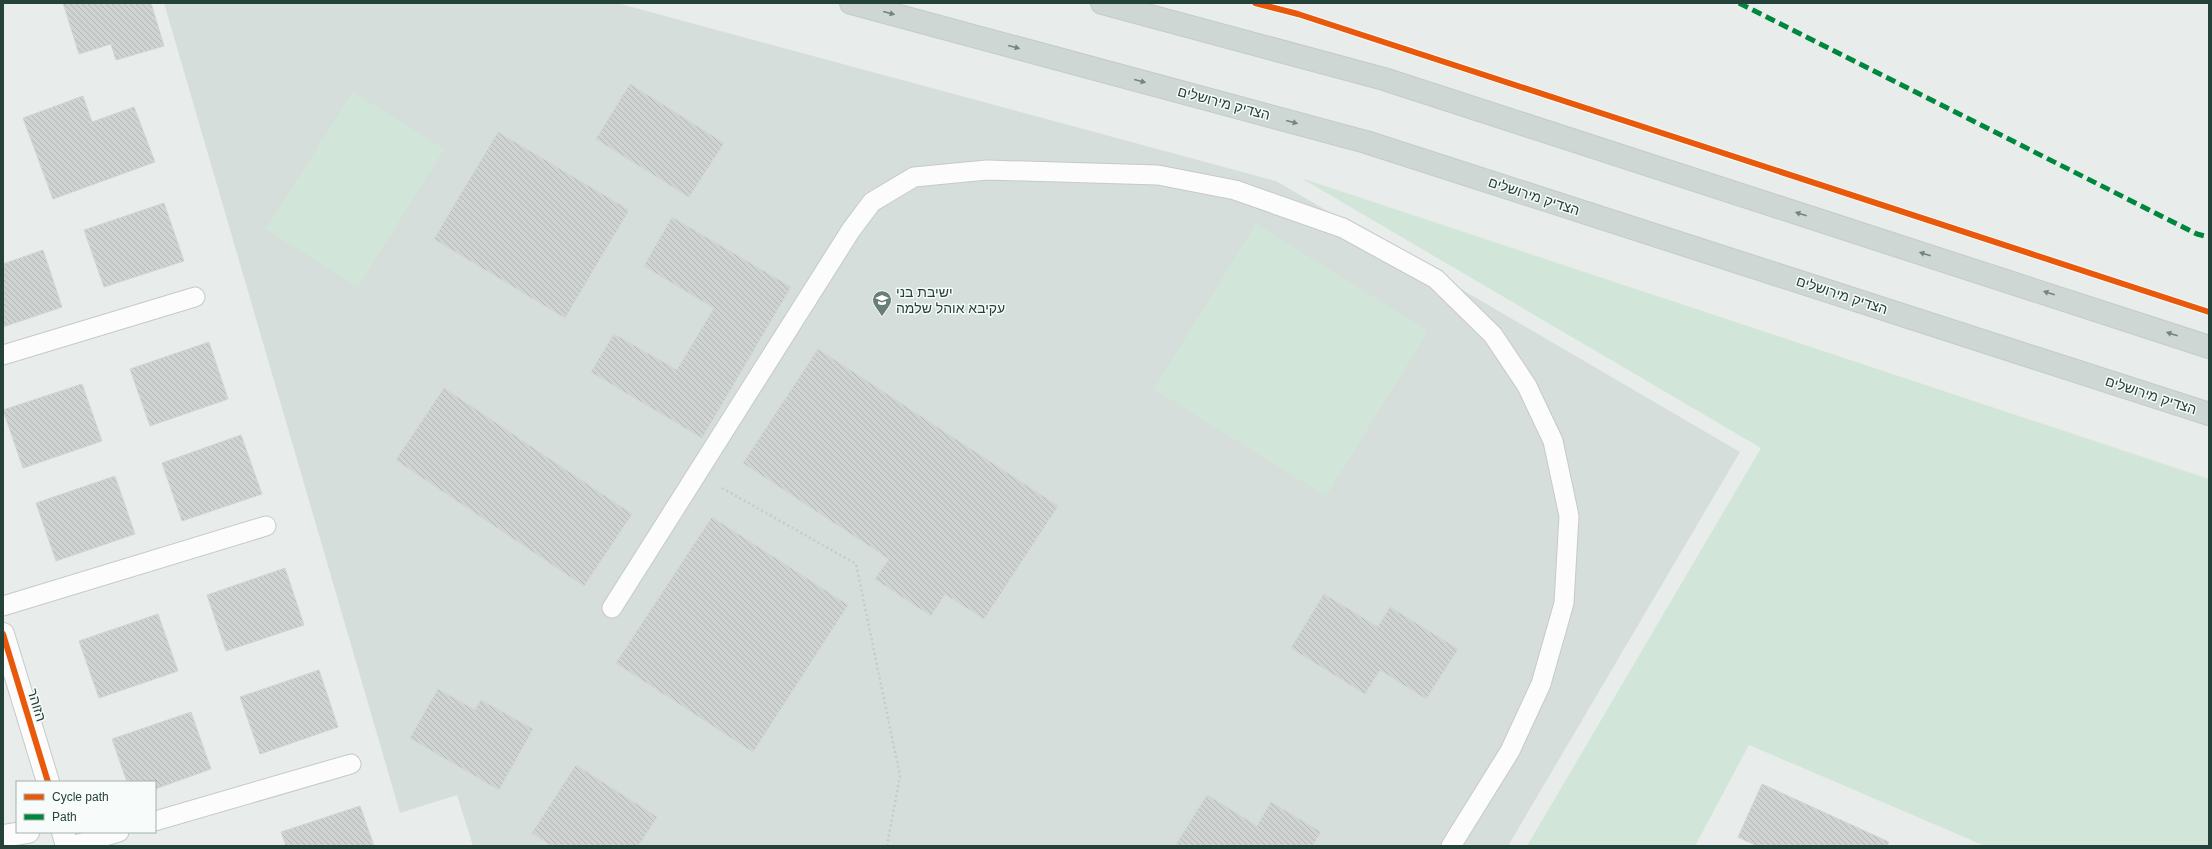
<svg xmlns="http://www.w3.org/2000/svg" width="2212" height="849" viewBox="0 0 2212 849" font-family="Arial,Heebo,sans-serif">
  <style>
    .built { fill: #d6dedb }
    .green { fill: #d1e6d8 }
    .building { fill: url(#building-back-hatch); stroke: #d1d6d4 }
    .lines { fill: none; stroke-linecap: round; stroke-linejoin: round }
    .lane-casing { stroke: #c5cac8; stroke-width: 21 }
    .street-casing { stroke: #c5cac8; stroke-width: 24 }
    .primary-casing { stroke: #c3ccc9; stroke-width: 24 }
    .path { stroke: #c3ccca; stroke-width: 2.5; stroke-dasharray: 2 3; stroke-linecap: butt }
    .lane { stroke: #fcfcfc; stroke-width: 19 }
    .street { stroke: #fcfcfc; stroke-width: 22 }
    .primary { stroke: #cfd7d5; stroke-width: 22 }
    .quiet { stroke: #00873e; stroke-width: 5; stroke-dasharray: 10 5; stroke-linecap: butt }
    .cycleway-casing { stroke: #f7fbf9; stroke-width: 8 }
    .cycleway { stroke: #e8590c; stroke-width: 6 }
    .oneway { fill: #718580 }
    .labels { text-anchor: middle; stroke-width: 3; stroke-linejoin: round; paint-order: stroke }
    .street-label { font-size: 14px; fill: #24423a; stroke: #f7fbf9 }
    .poi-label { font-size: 14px; fill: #24423a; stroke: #f7fbf9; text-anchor: start }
  </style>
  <defs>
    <pattern id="building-back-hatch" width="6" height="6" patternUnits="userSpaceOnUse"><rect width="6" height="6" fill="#cfd4d2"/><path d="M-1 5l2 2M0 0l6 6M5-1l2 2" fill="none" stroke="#b2b7b5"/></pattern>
  </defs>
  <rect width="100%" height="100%" fill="#e8edeb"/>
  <path class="built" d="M164,3H617L1276,181L1740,452L1508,846H473L457,795L400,813Z"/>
  <path class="green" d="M353,92L444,149L358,287L266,229Z
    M1301,178L2209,479V846H1985L1749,745L1695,846H1527L1761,448Z
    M1256,224L1428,331L1326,496L1154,389Z"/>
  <path class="building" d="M63,3H151L164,46L116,60L111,44L79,54Z
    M630,84L724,143L689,197L596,139Z
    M83,96L92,122L134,107L155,162L53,199L23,118Z
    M498,132L629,210L565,318L434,239Z
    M164,203L184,261L104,287L84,230Z
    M672,217L791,287L702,438L591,372L614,334L677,370L714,308L644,266Z
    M43,250L62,307L3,327V264Z
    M209,342L228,399L150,426L130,369Z
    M818,349L1058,506L984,619L945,594L931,616L875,579L889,559L743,463Z
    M82,384L102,441L23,468L3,410Z
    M444,388L632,514L584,586L396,460Z
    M241,435L262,494L182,521L162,463Z
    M115,476L135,534L56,561L36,503Z
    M712,517L848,605L753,752L616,663Z
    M285,568L304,625L226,651L207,595Z
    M1324,594L1378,627L1390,607L1458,649L1426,699L1380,670L1365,694L1291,648Z
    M158,614L178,671L99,698L79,641Z
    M319,670L338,727L260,754L240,697Z
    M438,689L475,710L481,700L533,729L499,790L410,738Z
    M191,712L211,769L155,789V782H127L112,739Z
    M576,765L657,817L638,846H552L532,833Z
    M1762,784L1889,842L1887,846H1757L1738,837Z
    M1207,795L1257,826L1271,802L1321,832L1312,846H1175Z
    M360,806L374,846H286L281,832Z"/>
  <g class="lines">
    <g class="lane-casing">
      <path id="lane" d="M3,355L195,297
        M3,606L266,526
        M612,608L851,230L872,202L914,177L987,170L1158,175L1235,190L1343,228L1436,279L1493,335L1527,386L1553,441L1569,516L1564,603L1541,684L1510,751L1451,846
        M155,821L351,764
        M71,846L119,832"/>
    </g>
    <g class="street-casing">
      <path id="street" d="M3,634L48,782
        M63,832L67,846
        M3,836L28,832"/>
    </g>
    <g class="primary-casing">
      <path id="primary" d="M851,3L1366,142L2209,414
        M1102,3L1384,79L2209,347"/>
    </g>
    <path class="path" d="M722,488L856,564L900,776L887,846"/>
    <use href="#lane" class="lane"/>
    <use href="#street" class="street"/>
    <use href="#primary" class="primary"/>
    <path class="quiet" d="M1739,3L2197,234L2209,237"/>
    <g class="cycleway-casing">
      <path id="cycleway" d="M1255,3L1298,14L2209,312
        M3,634L48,782"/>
    </g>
    <use href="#cycleway" class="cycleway"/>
  </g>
  <defs><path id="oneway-solid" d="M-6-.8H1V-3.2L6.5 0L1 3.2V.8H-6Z"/></defs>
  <g class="oneway">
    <use href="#oneway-solid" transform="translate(889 13) rotate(15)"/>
    <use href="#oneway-solid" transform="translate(1014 47) rotate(15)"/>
    <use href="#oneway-solid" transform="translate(1140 81) rotate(15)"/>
    <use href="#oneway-solid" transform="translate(1292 122) rotate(15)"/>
    <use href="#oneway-solid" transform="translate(1801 214) rotate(-162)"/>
    <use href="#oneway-solid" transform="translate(1925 254) rotate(-162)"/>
    <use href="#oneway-solid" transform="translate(2049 293) rotate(-162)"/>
    <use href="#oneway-solid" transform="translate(2172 334) rotate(-162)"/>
  </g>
  <defs>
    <g id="school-pin" transform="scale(1)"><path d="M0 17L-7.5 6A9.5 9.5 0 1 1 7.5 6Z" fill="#697e78" stroke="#f7fbf9"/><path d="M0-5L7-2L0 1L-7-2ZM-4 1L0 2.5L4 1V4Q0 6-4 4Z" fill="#fff"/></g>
  </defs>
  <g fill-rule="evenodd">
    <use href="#school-pin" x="882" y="300"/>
  </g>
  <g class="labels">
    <g class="street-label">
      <text transform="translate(1224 103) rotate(15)" y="5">הצדיק מירושלים</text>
      <text transform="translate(1534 196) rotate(18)" y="5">הצדיק מירושלים</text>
      <text transform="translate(1842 295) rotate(18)" y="5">הצדיק מירושלים</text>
      <text transform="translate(2151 395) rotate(18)" y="5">הצדיק מירושלים</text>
      <text transform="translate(37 705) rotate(73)" y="5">הזוהר</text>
    </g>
    <g class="poi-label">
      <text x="896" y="297">ישיבת בני<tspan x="896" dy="16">עקיבא אוהל שלמה</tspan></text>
    </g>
  </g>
  <rect width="2212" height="849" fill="none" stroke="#24423a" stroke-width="8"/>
  <rect x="16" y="781" width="140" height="52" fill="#f7fbf9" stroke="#a3b1ad"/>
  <rect x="24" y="794" width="20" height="6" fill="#e8590c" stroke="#a3b1ad"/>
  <text x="52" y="801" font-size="12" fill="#24423a">Cycle path</text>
  <rect x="24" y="814" width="20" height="6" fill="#00873e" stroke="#a3b1ad"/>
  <text x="52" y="821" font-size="12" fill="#24423a">Path</text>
</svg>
